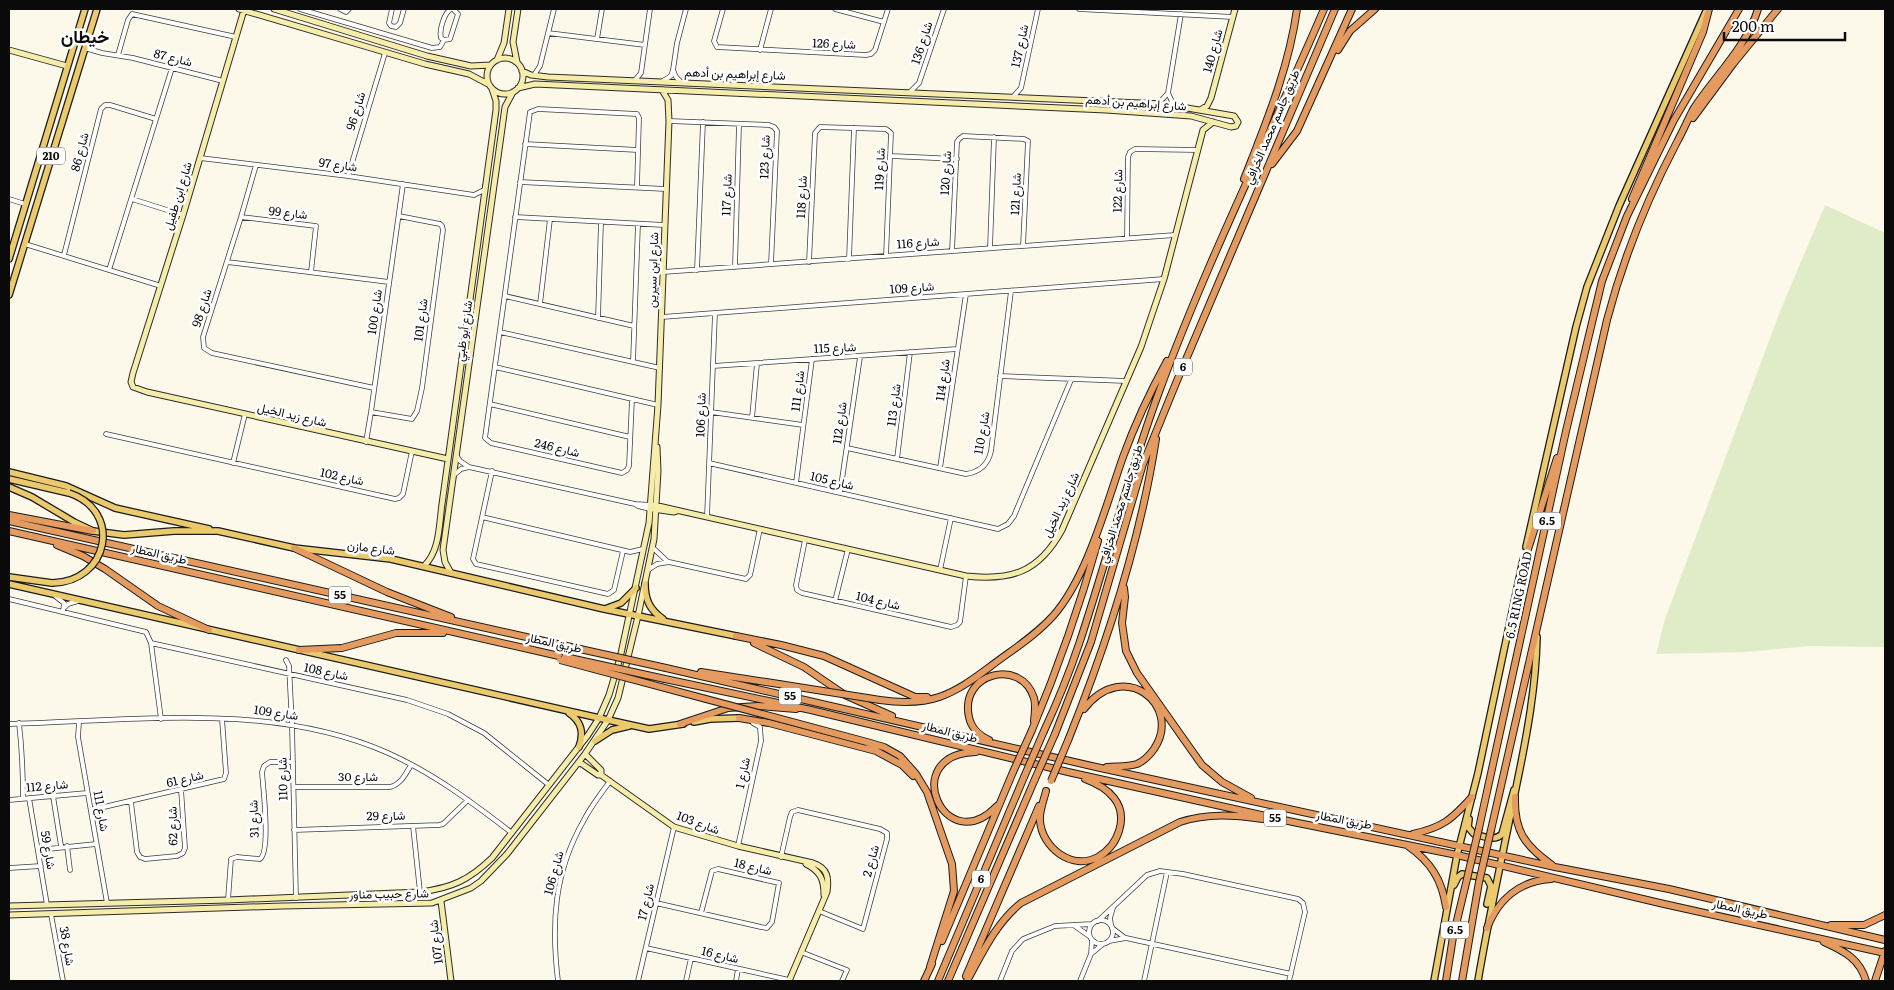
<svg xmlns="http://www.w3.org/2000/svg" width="1894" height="990" viewBox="0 0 1894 990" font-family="Literata,Vazirmatn,serif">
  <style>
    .pitch { fill: #e0ebc8 }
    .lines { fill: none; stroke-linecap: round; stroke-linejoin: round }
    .street-casing { stroke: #3d3d3d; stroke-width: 5.5 }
    .secondary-casing { stroke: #2c2c2c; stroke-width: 7 }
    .primary-casing { stroke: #1b1b1b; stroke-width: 8 }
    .highway-casing { stroke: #1b1b1b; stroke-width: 8 }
    .street { stroke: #fff; stroke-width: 4 }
    .secondary { stroke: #f6edab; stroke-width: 5 }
    .primary { stroke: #eaca6d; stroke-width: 5.5 }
    .highway { stroke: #e59b60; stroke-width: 6 }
    .primary-bridge-casing { stroke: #1b1b1b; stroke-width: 8; stroke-linecap: butt }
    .highway-bridge-casing { stroke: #1b1b1b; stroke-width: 8; stroke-linecap: butt }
    .primary-bridge { stroke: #eaca6d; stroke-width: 5.5 }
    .highway-bridge { stroke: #e59b60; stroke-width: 6 }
    .labels { text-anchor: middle; stroke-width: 5; stroke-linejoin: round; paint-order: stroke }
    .shield { fill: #fff; stroke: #545454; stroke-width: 1 }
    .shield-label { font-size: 11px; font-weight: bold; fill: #0a0a0a }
    .street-label { font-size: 12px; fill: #0a0a0a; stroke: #fff }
    .district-label { font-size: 18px; font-weight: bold; fill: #0a0a0a; stroke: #fff }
  </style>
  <rect width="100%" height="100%" fill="#fdf9ea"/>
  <path class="pitch" d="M1825,205L1885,233V647L1808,646L1746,652L1656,654L1665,619L1781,309Z"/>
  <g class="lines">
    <g class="street-casing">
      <path id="street" d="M300,9L432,48L440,47L444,40
        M340,9L346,12L349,9
        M392,9L389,23L391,26L396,27L400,23L404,9
        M451,9C444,13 439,30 441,38L444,40L450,39L458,14L453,9
        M723,9L714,41L717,47L866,55L871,54L875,50L888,9
        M835,9L884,22
        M1079,9L1233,17
        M548,33L645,45
        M597,39L602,9
        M85,48L102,53L133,58L223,81
        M760,50L771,9
        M118,55L128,20L132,14L236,37
        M673,70L676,77L681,82
        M534,75L540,66L554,9
        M635,80L641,73L650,9
        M663,81L671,76L673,70L677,43L686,9
        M910,92L919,83L944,9
        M1168,93L1174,106
        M1013,97L1021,88L1038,9
        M1158,104L1168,93L1181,14
        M669,121L769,125L774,127L777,131L771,264
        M525,144L638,150
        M891,156L957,159
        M200,158L348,176L474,195L484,190
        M256,165L241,217L203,337L204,348L212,353L374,388
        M348,176L385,53
        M520,182L666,189
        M9,199L25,204
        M132,199L183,215
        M241,217L316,226L311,272
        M515,217L664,225
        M1127,238L1128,157L1130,152L1135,149L1198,150
        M25,244L161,286
        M990,248L994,137
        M952,251L957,142L959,139L963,136L1024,139L1028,141L1023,246
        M64,255L101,109L105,105H110L156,119
        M849,259L854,128
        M227,262L389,282
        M809,262L815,133L820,127L886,129L891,133L886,256
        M735,267L739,124
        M109,270L172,68
        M697,270L703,122
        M663,272L1175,235
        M505,296L634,326
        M540,304L550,219
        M662,317L1164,279
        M598,318L601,222
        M500,332L660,368
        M633,362L638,224
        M713,366L957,349
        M495,367L658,405
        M1000,376L1126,381
        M632,399L629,466L627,470L622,473L491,443L485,438L530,112L538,109L637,114L639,118L637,187
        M490,404L630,437
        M371,412L412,419L417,411L422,388L443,230L442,226L440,224L399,216
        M711,412L803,425
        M752,418L757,363
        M106,434L395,499L399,498L403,494L412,451
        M366,442L371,412L403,184
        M847,448L966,474C980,472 988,465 991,451L1011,291
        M456,455L460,461L469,467L635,504L651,505
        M897,459L910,352
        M233,463L245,414
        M709,463L998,529L1008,524L1014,516L1071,380
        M940,468L966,294
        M492,471L473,559L476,564L608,594L614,590L623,551
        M454,475L461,469L469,467
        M796,483L812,359
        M840,493L860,357
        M635,504L638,506L650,509
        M482,517L630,552L643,549
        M707,517L715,313
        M805,540L796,585L797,590L802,593L951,627L957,625L960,622L966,576
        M652,547L667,561
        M648,570L657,564L669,562L746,579L750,575L760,529
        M940,570L951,518
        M55,596L64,603L63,612
        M9,599L146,632L151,643L161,719
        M835,601L848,549
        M65,607L68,604L78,601
        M151,643L407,700L448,714L484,733L549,785
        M286,660L289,666L292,725L296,898
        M79,722L78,737L107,903
        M19,723C22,749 23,773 23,798
        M9,724C134,721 270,701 388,753C433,773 473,803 512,833
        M294,787H390C401,784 405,775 411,765
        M53,796L61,846
        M29,798L47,905
        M9,800L87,793
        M131,802L137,852L140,857L145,859L177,856L183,853L185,848L181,789
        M91,810L224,779L226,773L222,719
        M413,826L420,892
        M294,830L439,825L443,824L468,800
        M67,846L70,870
        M738,846L761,741L760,727L753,723
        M38,850L96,844
        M781,857L790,817L792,812L798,810L880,829L887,833V839L863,929L819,911
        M9,868L41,866
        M228,900L231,859L237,857L260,859C271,851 263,787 262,772L264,766L270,762H293
        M656,903L761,927L767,928L772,922L779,883L718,869L712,871L701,913
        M51,914L63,981
        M1089 932a12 12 0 1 1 24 0a12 12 0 1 1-24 0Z
        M1098,921L1147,875L1160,871L1183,874L1298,899L1303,903L1305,912L1289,981
        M1111,925L1110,918L1113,908
        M1075,926L1089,936
        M1112,928L1124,937
        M1109,941L1126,938L1291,974
        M646,948L789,980
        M801,952L847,970L842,981
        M1091,954L1103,944
        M558,981C551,923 554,872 584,820C591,806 601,794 610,781
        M638,981L674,827
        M686,981L691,958
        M736,981L738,969
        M1000,981L1012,951L1023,939L1055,926L1092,924
        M1080,981L1091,954L1092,941
        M1144,981L1167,872"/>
    </g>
    <g class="secondary-casing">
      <path id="secondary" d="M239,9L425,64L469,74L488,84
        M274,9L427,56L471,66L490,65
        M244,10L183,215L133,373L131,382L133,387L147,392L448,459
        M9,50L67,66
        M487 76a18 18 0 1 1 36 0a18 18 0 1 1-36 0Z
        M497,60L504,43L509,9
        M517,62L513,42L518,9
        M518,88L535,84L1106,110L1191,116L1231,127L1236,126L1238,122L1234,116L1164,104L548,77L531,75L522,71
        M1200,110L1207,106L1211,98L1235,9
        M654,505L966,576C1012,581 1039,572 1062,530L1141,347L1164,279L1203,130L1213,122
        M653,509L674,512L677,511
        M424,566C440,551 439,525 442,504L496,110V101L492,89
        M451,573L445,562L443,550L505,107L513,92
        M585,754L601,770V775
        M579,762L598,775H601L674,827L738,846L813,863C828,868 829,878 827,892L789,981
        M806,864C820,871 824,879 824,895
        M441,901L451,981
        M9,906L228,900L420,892C452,888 469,880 492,858L588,735L599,718L609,695L620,658L649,523L658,405L669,121L668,100L662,90
        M9,915L282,906L432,903L471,888L481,881L507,854L585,754L608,720L618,698L638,616L654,539L658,471L657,447"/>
    </g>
    <g class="primary-casing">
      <path id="primary" d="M9,259L85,9
        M9,295L97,9
        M9,472L66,486L115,508L209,529
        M9,479L69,493
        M9,487L32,497L74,522L93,531L124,535L174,531H218L294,548L391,559L604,609L736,636
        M1526,547L1576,327L1587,287L1619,206L1707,9
        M9,577L52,583
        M9,584L608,720L649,729L683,724
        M645,584C645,600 650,610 663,619
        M605,609L621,603L636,588
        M569,713C582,722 584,733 579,747
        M694,722L710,719L739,718
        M595,741L612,730L629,726
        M1469,819L1468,827L1474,834C1483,836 1495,842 1502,834L1514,790
        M1454,885L1458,877L1462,874L1487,878L1491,886L1487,904
        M1434,981L1457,855L1478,773L1523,560
        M1478,981C1489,915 1504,849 1517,783C1527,735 1536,686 1537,637"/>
    </g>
    <g class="highway-casing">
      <path id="highway" d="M1338,50L1350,31L1375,9
        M1693,118L1733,64L1778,9
        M1272,164L1297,131L1352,9
        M1244,179C1266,123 1289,68 1297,9
        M1632,199L1703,32L1709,9
        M9,515L93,531
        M9,521L562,645
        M9,531L559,656
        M57,545L83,556L105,569L158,606L209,630
        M294,548L387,592L451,617
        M1523,565L1557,458
        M1124,588L1125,597L1122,623L1126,651L1137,673L1202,765L1222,782L1251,798
        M736,636L781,645L824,656L915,697H927
        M754,643L804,667L845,695L892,716
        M299,650L342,648L396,633H443
        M666,668L1096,767L1555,867L1669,889L1885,940
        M701,672L779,684
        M665,679L811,710L1068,772L1293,822L1457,855L1664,904L1885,953
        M880,700C931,707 951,696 991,666C1012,650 1035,636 1053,616C1087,578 1106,505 1123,457C1135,424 1150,392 1167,361
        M1084,709C1124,657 1183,706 1154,749C1149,756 1144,761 1137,764C1127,767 1117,766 1107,767
        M739,718L769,723L876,751L902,765L913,776
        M680,724L728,708L758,706L796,709
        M1032,730C1058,668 1080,605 1098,541
        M1044,731C1057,703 1069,674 1079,644C1107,561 1128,475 1159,392C1207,261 1269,137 1324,9
        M1055,734L1091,642L1143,464L1176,383L1335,9
        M1069,738C1108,641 1140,542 1156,439
        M989,740C980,736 971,728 969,717C959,673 1021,657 1034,698C1036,705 1035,713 1034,721
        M867,742L884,747L900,756L916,774L927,792L952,864L954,891L930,967
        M976,752C897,754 945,861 997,806
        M1046,791C1044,800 1039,811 1040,821C1042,847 1071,871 1098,857C1118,846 1129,817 1114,798C1107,789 1096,783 1085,779
        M1515,797C1514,831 1525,846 1552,865
        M1479,828L1566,431L1602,281L1627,216L1674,120L1739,9
        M1491,830L1607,320C1623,259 1647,199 1677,142C1683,131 1688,119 1694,108C1715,76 1747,46 1758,9
        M1413,834C1443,827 1451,820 1472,797
        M1408,846C1431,862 1442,880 1446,907
        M1831,925H1864L1885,915
        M1487,928C1498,900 1519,881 1551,879
        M942,941L1013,772
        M1824,942C1844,951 1860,959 1866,981
        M966,976L1039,806
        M924,981L932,964
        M938,981L1024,777
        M948,981L1035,779
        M967,981C982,954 995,924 1021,903L1180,822C1208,813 1233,815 1263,819
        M1446,981L1453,937L1467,879
        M1462,981L1479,882
        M1875,981L1885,951"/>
    </g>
    <use href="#street" class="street"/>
    <use href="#secondary" class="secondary"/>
    <use href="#primary" class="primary"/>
    <use href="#highway" class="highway"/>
    <g class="primary-bridge-casing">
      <path id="primary-bridge" d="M52,583C109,582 123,511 69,493"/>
    </g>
    <g class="highway-bridge-casing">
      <path id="highway-bridge" d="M562,645L666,668
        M565,657L665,679
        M560,660L867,742
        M779,684L880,700
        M1013,772L1032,730
        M1024,777L1044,731
        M1035,779L1055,734
        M1051,781L1069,738
        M1467,879L1479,828
        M1479,882L1491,830"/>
    </g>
    <use href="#primary-bridge" class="primary-bridge"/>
    <use href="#highway-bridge" class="highway-bridge"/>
  </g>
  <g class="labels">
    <g class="shield">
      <rect x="37" y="147.5" width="28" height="17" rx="4"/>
      <rect x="1174" y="358.5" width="18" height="17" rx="4"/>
      <rect x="1533" y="512.5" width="28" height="17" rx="4"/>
      <rect x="329" y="586.5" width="22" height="17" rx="4"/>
      <rect x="779" y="687.5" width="22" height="17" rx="4"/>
      <rect x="1264" y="809.5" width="22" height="17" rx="4"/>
      <rect x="972" y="870.5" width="18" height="17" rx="4"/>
      <rect x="1441" y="921.5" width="28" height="17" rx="4"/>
    </g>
    <g class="shield-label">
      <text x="51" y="160">210</text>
      <text x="1183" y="371">6</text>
      <text x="1547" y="525">6.5</text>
      <text x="340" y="599">55</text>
      <text x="790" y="700">55</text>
      <text x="1275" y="822">55</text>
      <text x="981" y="883">6</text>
      <text x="1455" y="934">6.5</text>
    </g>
    <g class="street-label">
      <text transform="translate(922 43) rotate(-72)" y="4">شارع 136</text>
      <text transform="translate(834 44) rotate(2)" y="4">شارع 126</text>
      <text transform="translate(1020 46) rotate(-78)" y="4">شارع 137</text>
      <text transform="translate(1213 51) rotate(-75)" y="4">شارع 140</text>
      <text transform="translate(173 58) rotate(14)" y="4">شارع 87</text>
      <text transform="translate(735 74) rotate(2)" y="4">شارع إبراهيم بن أدهم</text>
      <text transform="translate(1136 103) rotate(4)" y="4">شارع إبراهيم بن أدهم</text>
      <text transform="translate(356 111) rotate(-73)" y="4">شارع 96</text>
      <text transform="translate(1272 127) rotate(-67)" y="4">طريق جاسم محمد الخرافي</text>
      <text transform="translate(80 152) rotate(-76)" y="4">شارع 86</text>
      <text transform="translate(765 157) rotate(-88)" y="4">شارع 123</text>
      <text transform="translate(338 165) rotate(7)" y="4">شارع 97</text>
      <text transform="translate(880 169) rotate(-87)" y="4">شارع 119</text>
      <text transform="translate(946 173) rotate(-87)" y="4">شارع 120</text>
      <text transform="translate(1118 191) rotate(-89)" y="4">شارع 122</text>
      <text transform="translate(1016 194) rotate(-87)" y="4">شارع 121</text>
      <text transform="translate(727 195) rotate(-88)" y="4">شارع 117</text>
      <text transform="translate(178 196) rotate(-73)" y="4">شارع ابن طفيل</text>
      <text transform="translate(802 197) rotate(-87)" y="4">شارع 118</text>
      <text transform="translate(288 213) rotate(6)" y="4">شارع 99</text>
      <text transform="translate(918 243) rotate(-4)" y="4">شارع 116</text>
      <text transform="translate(653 270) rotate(-88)" y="4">شارع ابن سيرين</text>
      <text transform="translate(912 288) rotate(-4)" y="4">شارع 109</text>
      <text transform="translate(202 308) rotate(-72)" y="4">شارع 98</text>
      <text transform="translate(375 312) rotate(-82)" y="4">شارع 100</text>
      <text transform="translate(421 320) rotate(-83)" y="4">شارع 101</text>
      <text transform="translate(464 331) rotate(-82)" y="4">شارع أبو ظبي</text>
      <text transform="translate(835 348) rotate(-3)" y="4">شارع 115</text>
      <text transform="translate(943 380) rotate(-82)" y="4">شارع 114</text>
      <text transform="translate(798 391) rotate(-83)" y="4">شارع 111</text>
      <text transform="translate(894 405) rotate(-83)" y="4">شارع 113</text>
      <text transform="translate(292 415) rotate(13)" y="4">شارع زيد الخيل</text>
      <text transform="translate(701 415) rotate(-88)" y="4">شارع 106</text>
      <text transform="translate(840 423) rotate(-82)" y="4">شارع 112</text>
      <text transform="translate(982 433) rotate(-80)" y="4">شارع 110</text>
      <text transform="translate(557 448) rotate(13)" y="4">شارع 246</text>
      <text transform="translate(342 477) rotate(12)" y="4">شارع 102</text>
      <text transform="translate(832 481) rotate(13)" y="4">شارع 105</text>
      <text transform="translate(1121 504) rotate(-73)" y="4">طريق جاسم محمد الخرافي</text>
      <text transform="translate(1061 505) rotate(-65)" y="4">شارع زيد الخيل</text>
      <text transform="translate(371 548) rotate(7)" y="4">شارع مازن</text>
      <text transform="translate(159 554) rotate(13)" y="4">طريق المطار</text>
      <text transform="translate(1519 595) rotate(-78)" y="4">6.5 RING ROAD</text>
      <text transform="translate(878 601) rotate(13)" y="4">شارع 104</text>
      <text transform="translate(554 643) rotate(12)" y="4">طريق المطار</text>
      <text transform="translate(326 672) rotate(12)" y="4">شارع 108</text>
      <text transform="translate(276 713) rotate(8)" y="4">شارع 109</text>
      <text transform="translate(950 732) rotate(14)" y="4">طريق المطار</text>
      <text transform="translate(743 773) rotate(-78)" y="4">شارع 1</text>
      <text x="358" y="781">شارع 30</text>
      <text transform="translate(185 779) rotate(-13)" y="4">شارع 61</text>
      <text transform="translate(283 779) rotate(-91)" y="4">شارع 110</text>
      <text transform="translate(47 786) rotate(-5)" y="4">شارع 112</text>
      <text transform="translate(101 811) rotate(80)" y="4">شارع 111</text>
      <text transform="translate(386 816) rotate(-1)" y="4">شارع 29</text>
      <text transform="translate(254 819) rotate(-92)" y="4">شارع 31</text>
      <text transform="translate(1344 820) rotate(11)" y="4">طريق المطار</text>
      <text transform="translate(698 823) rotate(20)" y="4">شارع 103</text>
      <text transform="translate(173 826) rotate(-91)" y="4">شارع 62</text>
      <text transform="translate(48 850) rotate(80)" y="4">شارع 59</text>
      <text transform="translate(871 861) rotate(-75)" y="4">شارع 2</text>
      <text transform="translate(753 867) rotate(13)" y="4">شارع 18</text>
      <text transform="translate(554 873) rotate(-75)" y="4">شارع 106</text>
      <text transform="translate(389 894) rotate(-1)" y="4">شارع حبيب مناور</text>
      <text transform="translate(646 902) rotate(-77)" y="4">شارع 17</text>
      <text transform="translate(1740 909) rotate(12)" y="4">طريق المطار</text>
      <text transform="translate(436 942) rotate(-97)" y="4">شارع 107</text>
      <text transform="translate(67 946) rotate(80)" y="4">شارع 38</text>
      <text transform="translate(720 955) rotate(13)" y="4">شارع 16</text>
    </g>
    <g class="district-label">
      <text x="85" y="43">خيطان</text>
    </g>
  </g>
  <rect width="1894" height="990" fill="none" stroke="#0a0a0a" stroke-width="20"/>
  <path d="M1724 32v8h121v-8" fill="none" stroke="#0a0a0a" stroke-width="2.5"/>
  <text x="1732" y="32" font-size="15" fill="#0a0a0a" stroke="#ffffff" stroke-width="4" paint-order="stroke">200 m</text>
</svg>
